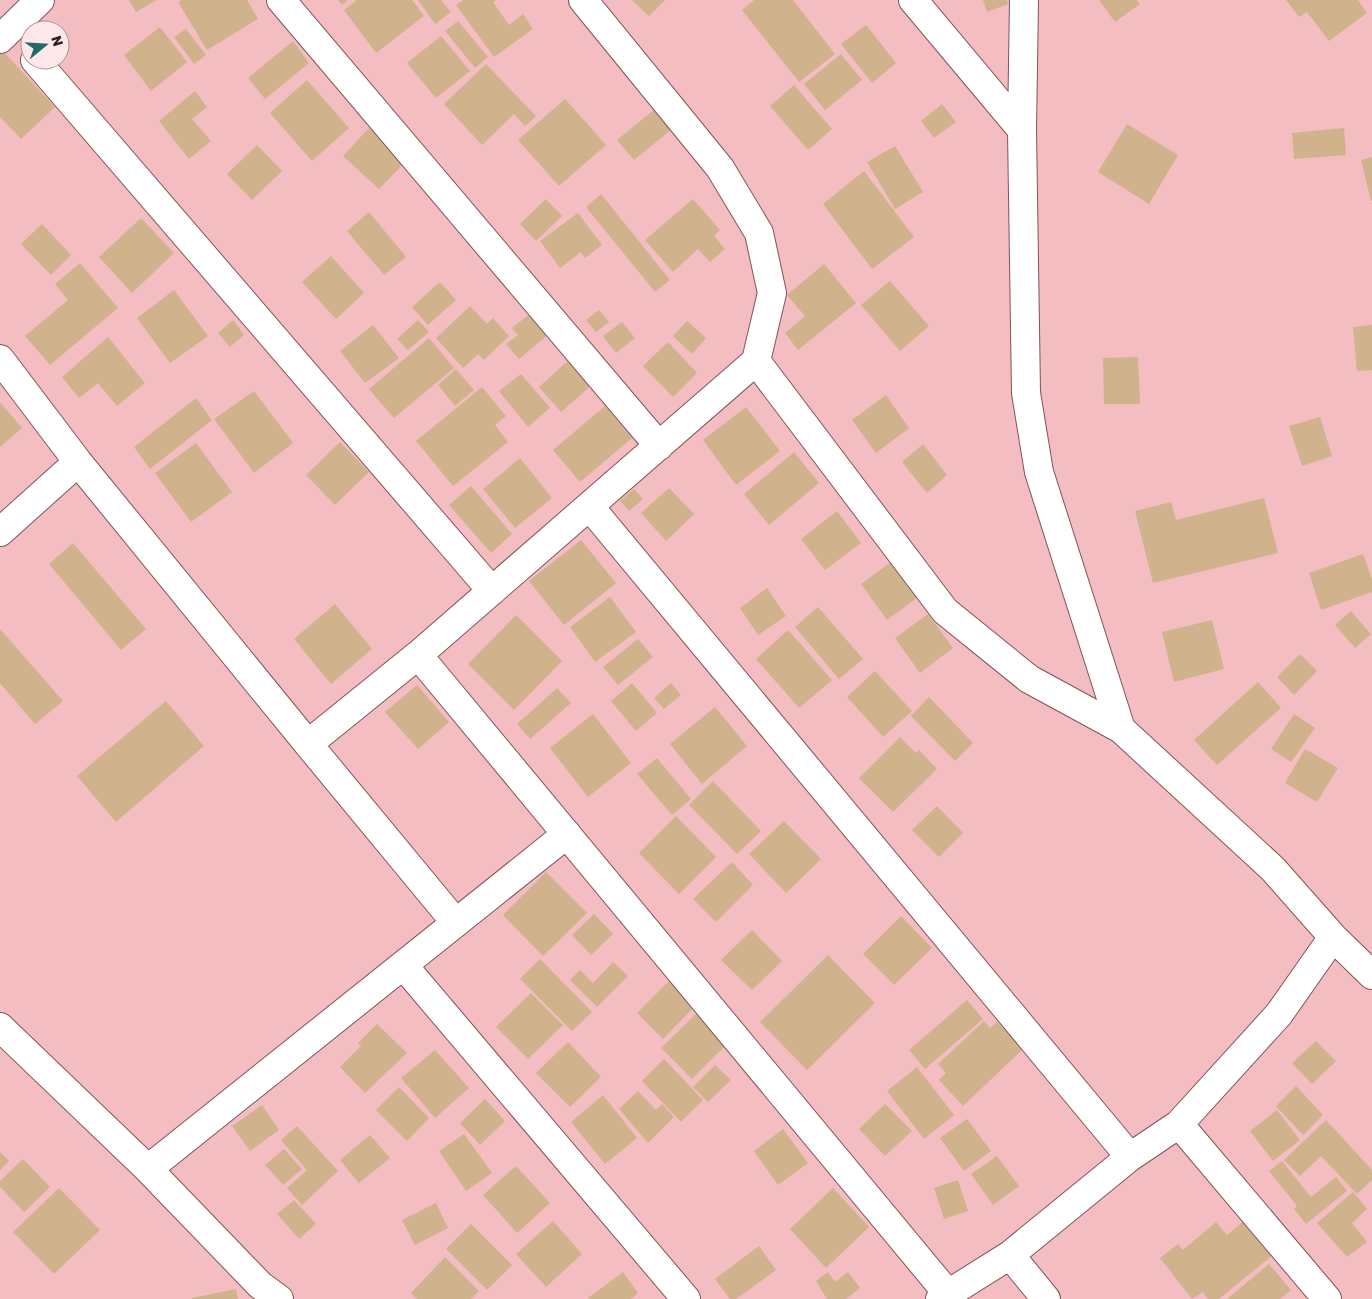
<svg xmlns="http://www.w3.org/2000/svg" width="1372" height="1299" viewBox="0 0 1372 1299" font-family="Rubik,sans-serif">
  <style>
    .building { fill: #d0b38c }
    .lines { fill: none; stroke-linecap: round; stroke-linejoin: round }
    .minor-casing { stroke: #825458; stroke-width: 30 }
    .minor { stroke: #fff; stroke-width: 28 }
  </style>
  <rect width="100%" height="100%" fill="#f3bdc1"/>
  <path class="building" d="M 129,0 L 157,0 L 136,12 Z
    M 182,0 L 247,0 L 258,19 L 207,50 L 178,2 Z
    M 338,0 L 348,0 L 342,5 Z
    M 357,0 L 412,0 L 424,16 L 376,53 L 344,10 Z
    M 418,0 L 441,0 L 451,12 L 435,24 Z
    M 463,0 L 496,0 L 493,2 L 509,25 L 523,14 L 533,29 L 494,57 L 456,5 Z
    M 632,0 L 665,0 L 649,16 Z
    M 754,0 L 793,0 L 835,54 L 799,82 L 742,10 Z
    M 983,0 L 1007,0 L 1008,4 L 987,12 Z
    M 1099,0 L 1137,0 L 1140,4 L 1115,22 Z
    M 1286,0 L 1358,0 L 1367,13 L 1329,41 L 1307,12 L 1299,17 Z
    M 458,21 L 488,57 L 475,68 L 445,31 Z
    M 866,25 L 896,63 L 872,83 L 841,44 Z
    M 160,27 L 187,62 L 151,91 L 124,55 Z
    M 186,29 L 206,55 L 194,64 L 174,37 Z
    M 441,36 L 470,71 L 436,98 L 407,63 Z
    M 293,41 L 309,63 L 265,99 L 248,78 Z
    M 0,48 L 55,107 L 21,139 L 0,117 Z
    M 841,54 L 862,80 L 825,110 L 804,84 Z
    M 486,64 L 536,116 L 525,126 L 514,114 L 482,145 L 444,104 Z
    M 307,80 L 349,128 L 312,161 L 270,113 Z
    M 794,85 L 832,129 L 808,150 L 770,106 Z
    M 195,91 L 207,107 L 192,119 L 211,141 L 189,159 L 159,121 Z
    M 565,99 L 606,145 L 559,186 L 518,140 Z
    M 942,104 L 956,122 L 934,138 L 921,121 Z
    M 655,109 L 672,129 L 634,160 L 617,140 Z
    M 1127,124 L 1178,155 L 1149,204 L 1098,172 Z
    M 369,128 L 405,162 L 379,189 L 343,156 Z
    M 1344,128 L 1346,155 L 1294,159 L 1292,133 Z
    M 257,145 L 282,171 L 252,200 L 227,174 Z
    M 895,146 L 923,192 L 895,209 L 867,162 Z
    M 1372,157 L 1372,201 L 1371,201 L 1361,160 Z
    M 864,171 L 914,237 L 872,269 L 823,204 Z
    M 601,194 L 670,280 L 655,292 L 586,207 Z
    M 546,199 L 562,216 L 536,241 L 520,224 Z
    M 693,199 L 720,230 L 714,236 L 725,249 L 710,262 L 698,249 L 673,272 L 645,240 Z
    M 369,212 L 406,257 L 384,275 L 347,231 Z
    M 578,213 L 602,245 L 585,258 L 581,252 L 560,268 L 540,241 Z
    M 141,218 L 174,253 L 132,293 L 99,257 Z
    M 42,224 L 71,255 L 51,275 L 21,244 Z
    M 331,256 L 364,293 L 336,319 L 302,282 Z
    M 80,263 L 118,308 L 50,365 L 25,336 L 68,300 L 55,284 Z
    M 824,264 L 856,303 L 798,350 L 785,333 L 805,316 L 787,295 Z
    M 890,281 L 929,326 L 900,351 L 861,305 Z
    M 440,282 L 456,300 L 428,325 L 412,307 Z
    M 174,290 L 208,336 L 170,363 L 137,318 Z
    M 470,306 L 487,324 L 493,318 L 509,336 L 484,360 L 478,354 L 463,368 L 436,338 Z
    M 599,310 L 609,322 L 596,332 L 586,320 Z
    M 532,312 L 550,333 L 519,359 L 506,344 L 518,335 L 512,328 Z
    M 233,320 L 244,335 L 230,347 L 218,333 Z
    M 418,320 L 429,332 L 408,350 L 397,339 Z
    M 687,321 L 706,338 L 692,354 L 673,336 Z
    M 622,322 L 635,338 L 616,353 L 603,336 Z
    M 373,325 L 399,358 L 365,383 L 340,351 Z
    M 1372,325 L 1372,370 L 1357,371 L 1353,327 Z
    M 108,337 L 145,383 L 117,406 L 98,383 L 79,398 L 62,377 Z
    M 429,338 L 454,368 L 394,418 L 369,389 Z
    M 668,342 L 697,373 L 673,397 L 643,366 Z
    M 572,357 L 594,383 L 561,412 L 539,387 Z
    M 1138,357 L 1140,404 L 1104,404 L 1103,358 Z
    M 456,369 L 474,390 L 455,406 L 438,385 Z
    M 521,374 L 550,408 L 528,427 L 499,391 Z
    M 482,387 L 506,416 L 495,425 L 508,442 L 453,486 L 416,441 Z
    M 254,391 L 293,443 L 254,473 L 214,419 Z
    M 886,395 L 909,428 L 876,453 L 852,420 Z
    M 196,398 L 212,420 L 150,469 L 134,447 Z
    M 0,402 L 22,428 L 0,447 Z
    M 605,406 L 632,438 L 580,482 L 553,450 Z
    M 746,407 L 780,451 L 736,485 L 703,440 Z
    M 1320,417 L 1332,456 L 1302,466 L 1289,426 Z
    M 340,442 L 369,472 L 335,505 L 306,475 Z
    M 196,443 L 232,492 L 191,522 L 155,473 Z
    M 923,444 L 947,475 L 927,493 L 902,462 Z
    M 794,452 L 819,483 L 769,525 L 744,494 Z
    M 520,458 L 552,498 L 515,528 L 483,489 Z
    M 471,486 L 512,534 L 491,553 L 449,505 Z
    M 669,488 L 694,514 L 666,541 L 641,513 Z
    M 634,489 L 643,499 L 629,511 L 620,501 Z
    M 1264,498 L 1278,553 L 1153,583 L 1135,511 L 1171,502 L 1176,520 Z
    M 837,511 L 861,543 L 825,570 L 801,539 Z
    M 581,540 L 616,583 L 564,625 L 529,581 Z
    M 73,543 L 146,629 L 121,650 L 49,564 Z
    M 1363,554 L 1372,579 L 1372,592 L 1321,610 L 1309,573 Z
    M 895,559 L 921,595 L 887,620 L 861,584 Z
    M 767,588 L 786,616 L 758,635 L 740,608 Z
    M 610,597 L 636,632 L 595,662 L 570,627 Z
    M 335,604 L 372,649 L 331,684 L 294,639 Z
    M 818,607 L 863,659 L 839,679 L 795,627 Z
    M 1351,611 L 1371,634 L 1355,648 L 1335,625 Z
    M 928,614 L 953,648 L 920,673 L 895,638 Z
    M 516,615 L 562,661 L 514,710 L 468,664 Z
    M 1212,620 L 1224,669 L 1174,682 L 1162,632 Z
    M 0,629 L 63,701 L 35,724 L 0,683 Z
    M 788,630 L 832,680 L 799,708 L 756,659 Z
    M 638,639 L 653,657 L 618,685 L 603,667 Z
    M 1300,654 L 1317,671 L 1294,695 L 1277,677 Z
    M 875,671 L 912,711 L 883,737 L 847,697 Z
    M 1258,682 L 1281,708 L 1217,765 L 1194,740 Z
    M 632,683 L 657,713 L 636,731 L 611,701 Z
    M 671,683 L 681,695 L 664,709 L 654,698 Z
    M 417,685 L 449,722 L 418,749 L 385,712 Z
    M 557,688 L 571,703 L 530,739 L 517,724 Z
    M 929,697 L 973,743 L 955,761 L 911,716 Z
    M 166,701 L 204,746 L 116,822 L 77,776 Z
    M 715,707 L 747,746 L 702,784 L 670,744 Z
    M 593,714 L 631,763 L 588,797 L 550,748 Z
    M 1294,714 L 1315,728 L 1291,762 L 1271,749 Z
    M 900,737 L 916,753 L 919,750 L 937,769 L 893,812 L 859,778 Z
    M 1305,749 L 1338,768 L 1317,802 L 1285,783 Z
    M 657,758 L 691,799 L 672,815 L 637,774 Z
    M 713,781 L 761,831 L 737,854 L 689,805 Z
    M 937,806 L 963,833 L 939,857 L 912,830 Z
    M 676,816 L 716,857 L 679,894 L 639,853 Z
    M 784,821 L 821,859 L 786,893 L 749,854 Z
    M 732,862 L 753,885 L 716,922 L 693,899 Z
    M 546,872 L 587,913 L 543,956 L 503,915 Z
    M 594,914 L 613,934 L 591,955 L 572,935 Z
    M 901,916 L 932,948 L 894,985 L 863,954 Z
    M 752,930 L 782,961 L 752,990 L 721,960 Z
    M 828,955 L 875,1003 L 807,1070 L 760,1022 Z
    M 540,959 L 592,1012 L 572,1031 L 520,979 Z
    M 613,962 L 628,976 L 597,1007 L 570,980 L 580,970 L 593,983 Z
    M 669,981 L 694,1007 L 663,1039 L 637,1013 Z
    M 531,993 L 563,1025 L 528,1059 L 496,1027 Z
    M 967,1000 L 983,1019 L 925,1069 L 909,1050 Z
    M 697,1013 L 727,1044 L 692,1079 L 661,1048 Z
    M 984,1021 L 990,1028 L 997,1022 L 1023,1049 L 963,1106 L 939,1080 L 946,1073 L 938,1064 Z
    M 377,1024 L 407,1053 L 365,1093 L 340,1067 L 361,1046 L 358,1043 Z
    M 1316,1041 L 1336,1061 L 1312,1084 L 1292,1063 Z
    M 568,1042 L 601,1077 L 570,1107 L 536,1073 Z
    M 435,1050 L 469,1088 L 435,1118 L 401,1078 Z
    M 664,1059 L 703,1100 L 681,1122 L 642,1081 Z
    M 715,1065 L 731,1080 L 708,1102 L 693,1087 Z
    M 917,1067 L 954,1115 L 924,1139 L 887,1091 Z
    M 1296,1086 L 1323,1115 L 1303,1135 L 1276,1106 Z
    M 399,1087 L 429,1118 L 407,1141 L 376,1110 Z
    M 638,1091 L 656,1110 L 662,1104 L 674,1117 L 648,1143 L 619,1109 Z
    M 603,1095 L 637,1138 L 605,1164 L 571,1122 Z
    M 485,1099 L 505,1121 L 480,1145 L 460,1123 Z
    M 885,1104 L 912,1131 L 885,1156 L 859,1129 Z
    M 262,1105 L 279,1130 L 250,1151 L 232,1126 Z
    M 1277,1110 L 1300,1140 L 1273,1161 L 1250,1131 Z
    M 967,1119 L 991,1151 L 964,1171 L 940,1138 Z
    M 1326,1120 L 1372,1170 L 1372,1180 L 1357,1194 L 1321,1156 L 1300,1176 L 1284,1160 Z
    M 297,1126 L 338,1171 L 302,1205 L 287,1188 L 307,1170 L 281,1140 Z
    M 783,1129 L 808,1163 L 778,1185 L 754,1151 Z
    M 464,1134 L 492,1173 L 466,1191 L 439,1151 Z
    M 370,1135 L 390,1158 L 359,1183 L 340,1160 Z
    M 284,1149 L 302,1169 L 283,1185 L 265,1165 Z
    M 0,1152 L 9,1161 L 0,1170 Z
    M 997,1156 L 1019,1186 L 993,1205 L 971,1174 Z
    M 23,1159 L 50,1187 L 24,1212 L 0,1187 L 0,1181 Z
    M 1282,1161 L 1311,1197 L 1336,1177 L 1347,1191 L 1306,1224 L 1294,1209 L 1297,1206 L 1269,1171 Z
    M 516,1166 L 550,1203 L 517,1233 L 483,1195 Z
    M 958,1180 L 968,1211 L 944,1219 L 934,1188 Z
    M 59,1188 L 100,1230 L 54,1274 L 13,1232 Z
    M 833,1188 L 869,1227 L 826,1268 L 790,1229 Z
    M 1353,1192 L 1367,1209 L 1352,1223 L 1367,1242 L 1347,1257 L 1317,1223 Z
    M 294,1200 L 316,1224 L 299,1239 L 277,1214 Z
    M 436,1203 L 448,1228 L 415,1245 L 402,1220 Z
    M 1252,1214 L 1280,1249 L 1219,1299 L 1208,1299 L 1203,1292 L 1192,1299 L 1160,1258 L 1178,1244 L 1183,1250 L 1216,1222 L 1227,1235 Z
    M 553,1221 L 582,1254 L 546,1287 L 516,1254 Z
    M 471,1224 L 512,1265 L 487,1290 L 446,1249 Z
    M 759,1246 L 776,1270 L 736,1299 L 730,1299 L 715,1279 Z
    M 445,1257 L 479,1291 L 471,1299 L 417,1299 L 411,1293 Z
    M 1269,1264 L 1291,1290 L 1280,1299 L 1227,1299 Z
    M 623,1272 L 638,1293 L 631,1299 L 589,1299 L 588,1298 Z
    M 828,1272 L 835,1282 L 848,1272 L 860,1288 L 846,1299 L 827,1299 L 816,1281 Z
    M 236,1289 L 238,1299 L 192,1299 L 192,1298 Z"/>
  <g class="lines">
    <defs>
      <path id="minor" d="M 281,0 L 659,446
        M 913,0 L 1022,130
        M 1024,0 L 1022,130 L 1026,393 L 1039,472 L 1121,729 L 1273,869 L 1333,937 L 1372,975
        M 0,39 L 40,0
        M 35,60 L 492,591
        M 0,359 L 78,462
        M 756,361 L 945,611 L 1029,679 L 1121,729
        M 590,507 L 1130,1157
        M 0,532 L 78,462 L 308,744 L 418,655 L 756,361 L 772,293 L 759,233 L 720,168 L 583,0
        M 418,655 L 948,1294
        M 308,744 L 456,923
        M 403,965 L 686,1299
        M 0,1027 L 148,1169 L 260,1285 L 279,1299
        M 1179,1124 L 1327,1299
        M 148,1169 L 567,834
        M 1010,1255 L 1046,1299
        M 940,1299 L 1010,1255 L 1130,1157 L 1179,1124 L 1279,1014 L 1333,937"/>
    </defs>
    <use href="#minor" class="minor-casing"/>
    <use href="#minor" class="minor"/>
  </g>
  <g transform="translate(45 45) rotate(72)"><circle r="24" fill="#fee7e8" stroke="#ac9698"/>
  <path d="M0-4L9 19L0 12L-9 19Z" fill="#1f6b6a"/>
  <text y="-8" font-size="14" font-weight="bold" text-anchor="middle" fill="#311d1f">N</text>
  </g>
</svg>
